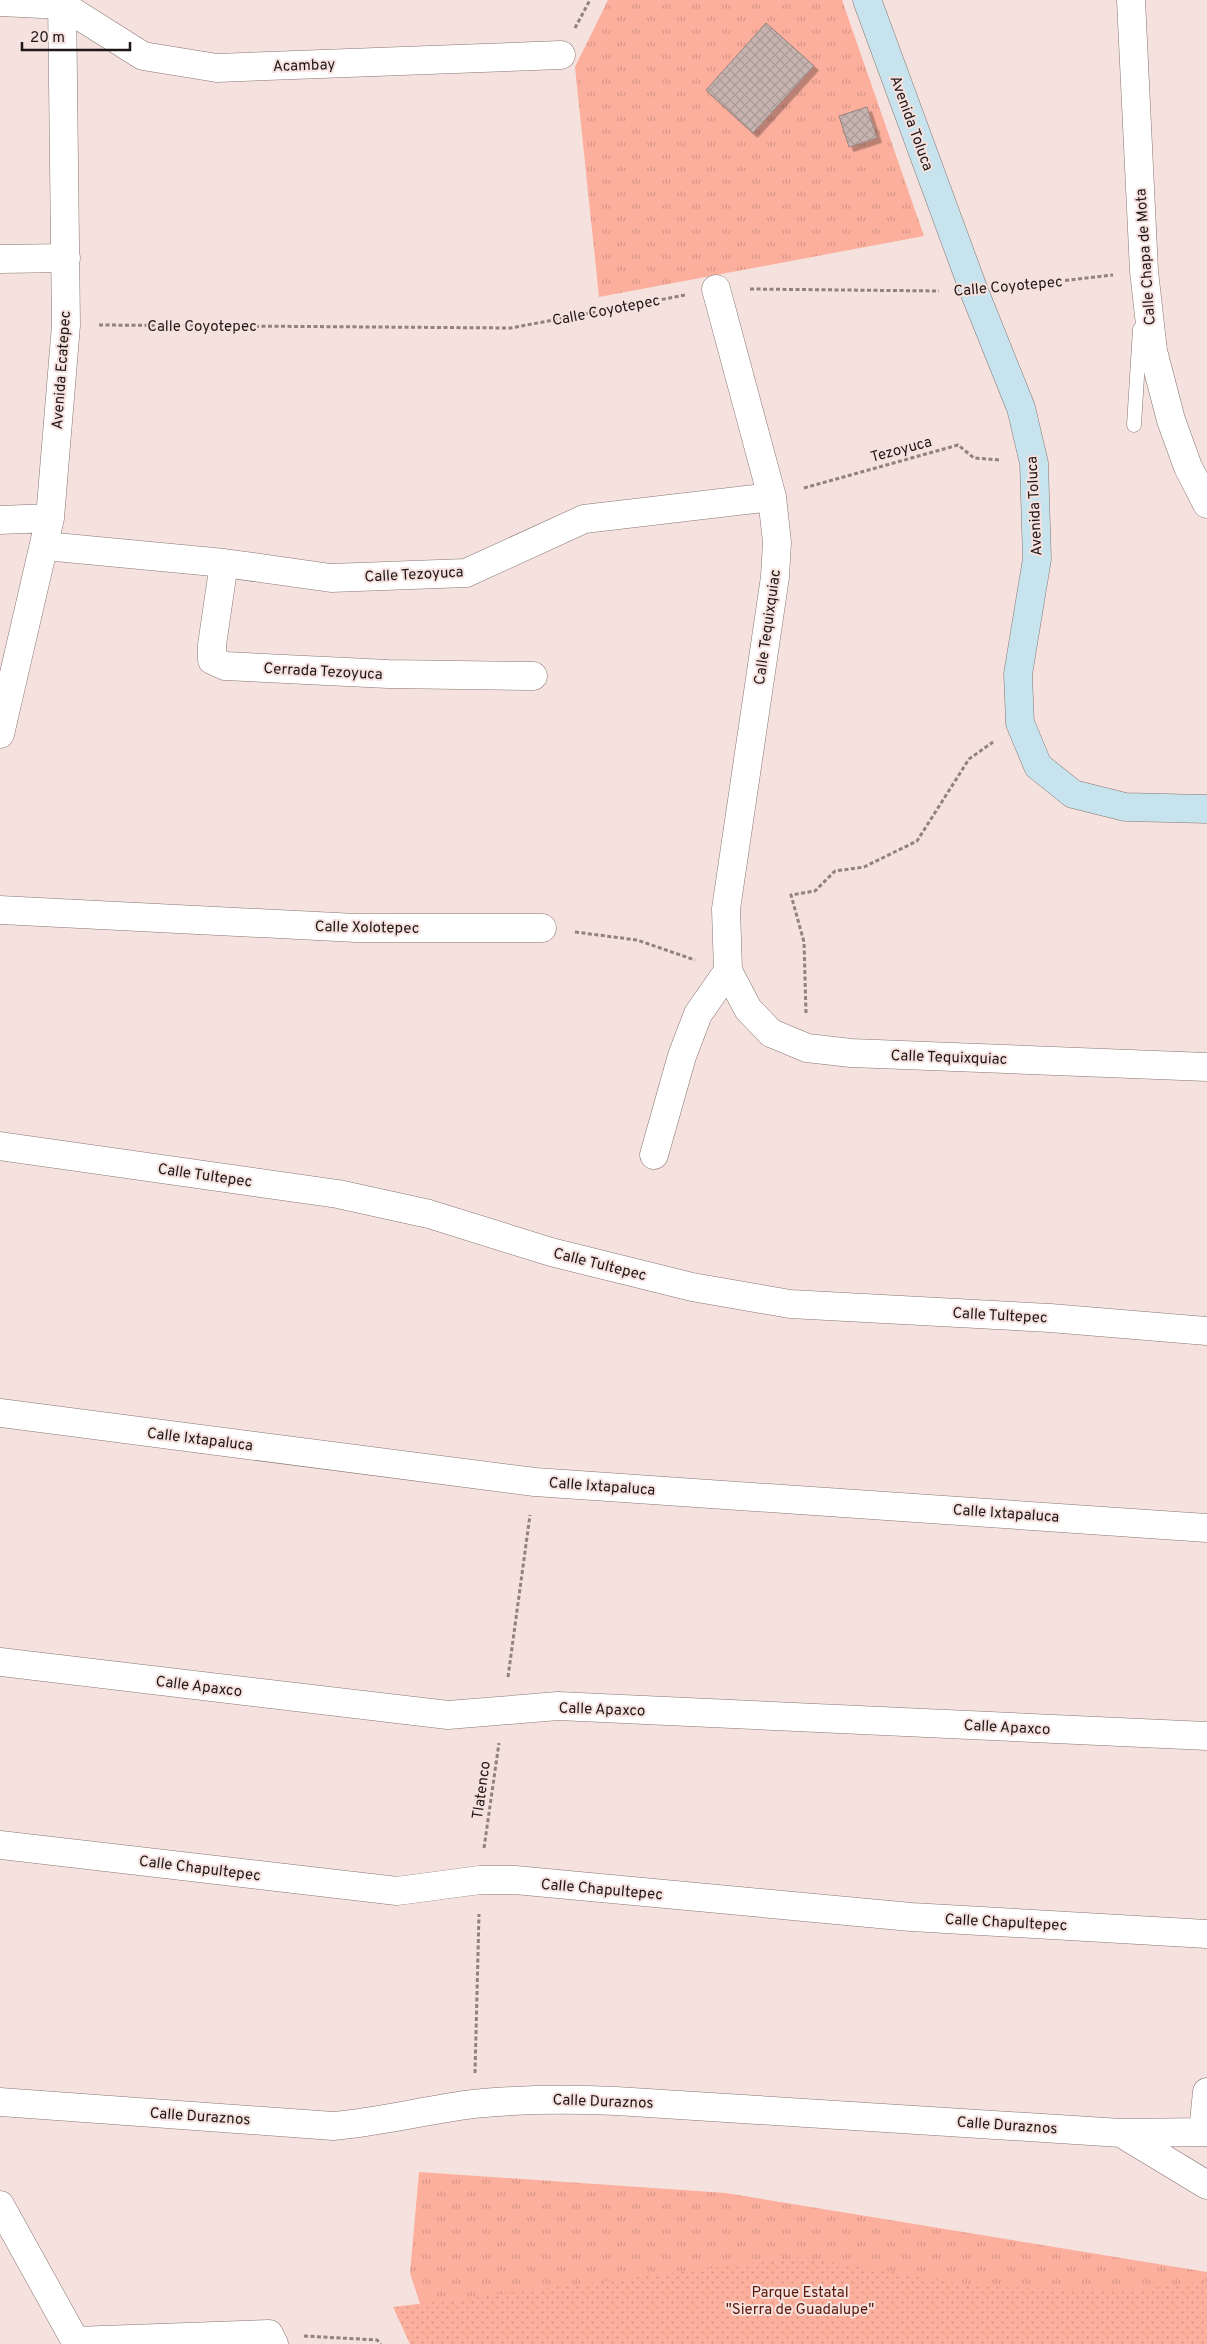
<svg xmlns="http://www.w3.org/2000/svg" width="1207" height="2344" viewBox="0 0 1207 2344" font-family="Overpass,sans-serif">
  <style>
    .grass { fill: url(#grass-tufts) }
    .park { fill: url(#park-dots) }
    .building { fill: url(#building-cross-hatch); stroke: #95837f; filter: url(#shadow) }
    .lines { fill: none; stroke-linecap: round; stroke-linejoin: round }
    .lane-casing { stroke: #877672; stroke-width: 15 }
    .street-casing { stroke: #877672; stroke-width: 29 }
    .secondary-casing { stroke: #877672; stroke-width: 29 }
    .path { stroke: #90827f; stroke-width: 3; stroke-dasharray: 4 2.5; stroke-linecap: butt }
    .lane { stroke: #fff; stroke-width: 14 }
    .street { stroke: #fff; stroke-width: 28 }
    .secondary { stroke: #c6e3ee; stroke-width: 28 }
    .labels { text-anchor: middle; stroke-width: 4; stroke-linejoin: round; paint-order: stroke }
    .street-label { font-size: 15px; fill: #1e1716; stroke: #f5e1dd }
    .park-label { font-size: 15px; fill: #5c180a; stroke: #f5e1dd }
  </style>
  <defs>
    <pattern id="grass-tufts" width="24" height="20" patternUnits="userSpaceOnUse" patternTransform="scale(1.25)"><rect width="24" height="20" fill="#fcaf9d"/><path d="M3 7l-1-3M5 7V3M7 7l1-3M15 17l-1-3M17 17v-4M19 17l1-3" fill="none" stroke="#d89686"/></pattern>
    <pattern id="park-dots" width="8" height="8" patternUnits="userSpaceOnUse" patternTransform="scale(1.25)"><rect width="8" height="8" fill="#fcaf9d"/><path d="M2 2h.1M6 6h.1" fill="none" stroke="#d89686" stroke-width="1.8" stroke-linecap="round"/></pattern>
    <pattern id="building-cross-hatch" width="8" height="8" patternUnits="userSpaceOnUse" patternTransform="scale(1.25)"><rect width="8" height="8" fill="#c7b4b0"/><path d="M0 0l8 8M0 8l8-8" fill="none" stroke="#aa9a97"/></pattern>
    <filter id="shadow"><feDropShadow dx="4.5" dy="4.5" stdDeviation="0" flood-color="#0004"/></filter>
  </defs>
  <rect width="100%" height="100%" fill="#f5e1dd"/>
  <path class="grass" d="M 608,0 L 842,0 L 924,236 L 599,297 L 575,67 Z
    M 419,2172 L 726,2193 L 1207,2272 L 1207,2344 L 433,2344 L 410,2273 Z"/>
  <path class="park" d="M 802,2257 L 972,2286 L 1129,2291 L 1207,2281 L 1207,2344 L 410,2344 L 393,2307 Z"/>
  <path class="building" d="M 766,23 L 814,66 L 753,133 L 706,90 Z
    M 867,107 L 877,138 L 849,147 L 839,116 Z"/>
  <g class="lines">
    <defs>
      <path id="lane" d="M 1134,425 L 1140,329"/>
      <path id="street" d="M 1131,0 L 1144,271 L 1153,351 L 1171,420 L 1188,467 L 1207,504
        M 0,2 L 62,5 L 143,56 L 217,68 L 561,55
        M 0,259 L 66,258
        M 716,289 L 772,497 L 777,542 L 775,577 L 726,909 L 728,971 L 748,1009 L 771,1033 L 807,1048 L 851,1053 L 1207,1067
        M 0,520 L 50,518
        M 45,546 L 224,563 L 331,578 L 466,573 L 584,519 L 772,497
        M 224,563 L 212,645 L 212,660 L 225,666 L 388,674 L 533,676
        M 0,734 L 50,518 L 66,325 L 62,0
        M 0,910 L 356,928 L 542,928
        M 0,1146 L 338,1194 L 429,1214 L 551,1252 L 692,1287 L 790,1304 L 1050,1318 L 1207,1331
        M 654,1155 L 682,1056 L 698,1014 L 728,971
        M 0,1413 L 535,1482 L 1207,1528
        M 0,1662 L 448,1715 L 558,1706 L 1207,1736
        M 0,1845 L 397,1891 L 480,1880 L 515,1880 L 911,1917 L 1207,1934
        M 0,2102 L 333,2126 C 380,2122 426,2110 473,2104 C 521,2099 568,2099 616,2101 L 1121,2133 L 1207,2132
        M 1203,2132 L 1207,2092
        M 1121,2133 L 1207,2185
        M 0,2205 L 77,2344
        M 75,2341 L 269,2334 L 274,2344"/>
      <path id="secondary" d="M 867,0 L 974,291 L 1021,408 L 1034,463 L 1037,559 L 1018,674 L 1020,723 L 1038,766 L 1073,794 L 1125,807 L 1207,809"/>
    </defs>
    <use href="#lane" class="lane-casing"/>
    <use href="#street" class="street-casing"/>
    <use href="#secondary" class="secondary-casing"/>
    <path class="path" d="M 575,28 L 590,0
      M 1007,287 L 1113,275
      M 750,289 L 939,291
      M 99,325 L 511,328 L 685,295
      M 804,488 L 958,445 L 974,458 L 1000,460
      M 575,932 L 637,940 L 695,960
      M 806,1013 L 804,942 L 791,895 L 815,891 L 835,871 L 864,867 L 917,841 L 969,759 L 993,742
      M 508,1677 L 530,1515
      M 484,1848 L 499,1743
      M 475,2073 L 479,1914
      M 304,2336 L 377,2340 L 381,2344"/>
    <use href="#lane" class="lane"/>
    <use href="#street" class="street"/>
    <use href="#secondary" class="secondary"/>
  </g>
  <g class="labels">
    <g class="street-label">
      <text transform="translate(304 65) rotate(-2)" y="5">Acambay</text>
      <text transform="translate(912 123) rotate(70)" y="5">Avenida Toluca</text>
      <text transform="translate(1145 257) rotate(-94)" y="5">Calle Chapa de Mota</text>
      <text transform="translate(1008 286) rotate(-5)" y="5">Calle Coyotepec</text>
      <text transform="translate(606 310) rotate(-11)" y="5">Calle Coyotepec</text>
      <text x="202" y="331">Calle Coyotepec</text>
      <text transform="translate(61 370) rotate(-86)" y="5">Avenida Ecatepec</text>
      <text transform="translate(901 449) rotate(-15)" y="5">Tezoyuca</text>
      <text transform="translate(1034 506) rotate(-93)" y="5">Avenida Toluca</text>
      <text transform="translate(414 574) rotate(-3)" y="5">Calle Tezoyuca</text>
      <text transform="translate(767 627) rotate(-82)" y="5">Calle Tequixquiac</text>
      <text transform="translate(323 671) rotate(3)" y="5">Cerrada Tezoyuca</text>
      <text transform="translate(367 927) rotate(1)" y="5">Calle Xolotepec</text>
      <text transform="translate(949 1057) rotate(2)" y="5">Calle Tequixquiac</text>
      <text transform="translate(205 1175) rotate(8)" y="5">Calle Tultepec</text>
      <text transform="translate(600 1264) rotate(14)" y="5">Calle Tultepec</text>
      <text transform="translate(1000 1315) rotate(3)" y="5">Calle Tultepec</text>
      <text transform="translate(200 1439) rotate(7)" y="5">Calle Ixtapaluca</text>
      <text transform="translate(602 1486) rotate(4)" y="5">Calle Ixtapaluca</text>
      <text transform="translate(1006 1513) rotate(4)" y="5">Calle Ixtapaluca</text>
      <text transform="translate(199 1686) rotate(7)" y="5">Calle Apaxco</text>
      <text transform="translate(602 1709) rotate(2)" y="5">Calle Apaxco</text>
      <text transform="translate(1007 1727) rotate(3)" y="5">Calle Apaxco</text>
      <text transform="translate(481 1790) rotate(-82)" y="5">Tlatenco</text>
      <text transform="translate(200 1868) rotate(7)" y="5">Calle Chapultepec</text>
      <text transform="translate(602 1889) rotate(5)" y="5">Calle Chapultepec</text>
      <text transform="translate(1006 1922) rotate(3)" y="5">Calle Chapultepec</text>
      <text transform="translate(603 2101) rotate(2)" y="5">Calle Duraznos</text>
      <text transform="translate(200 2116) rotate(4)" y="5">Calle Duraznos</text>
      <text transform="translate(1007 2125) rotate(4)" y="5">Calle Duraznos</text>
    </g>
    <g class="park-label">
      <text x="800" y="2297">Parque Estatal<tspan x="800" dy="17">"Sierra de Guadalupe"</tspan></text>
    </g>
  </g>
  <path d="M22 42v8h108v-8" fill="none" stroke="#1e1716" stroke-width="2.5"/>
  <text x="30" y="42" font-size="15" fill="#1e1716" stroke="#f5e1dd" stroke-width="4" paint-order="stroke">20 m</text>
</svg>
